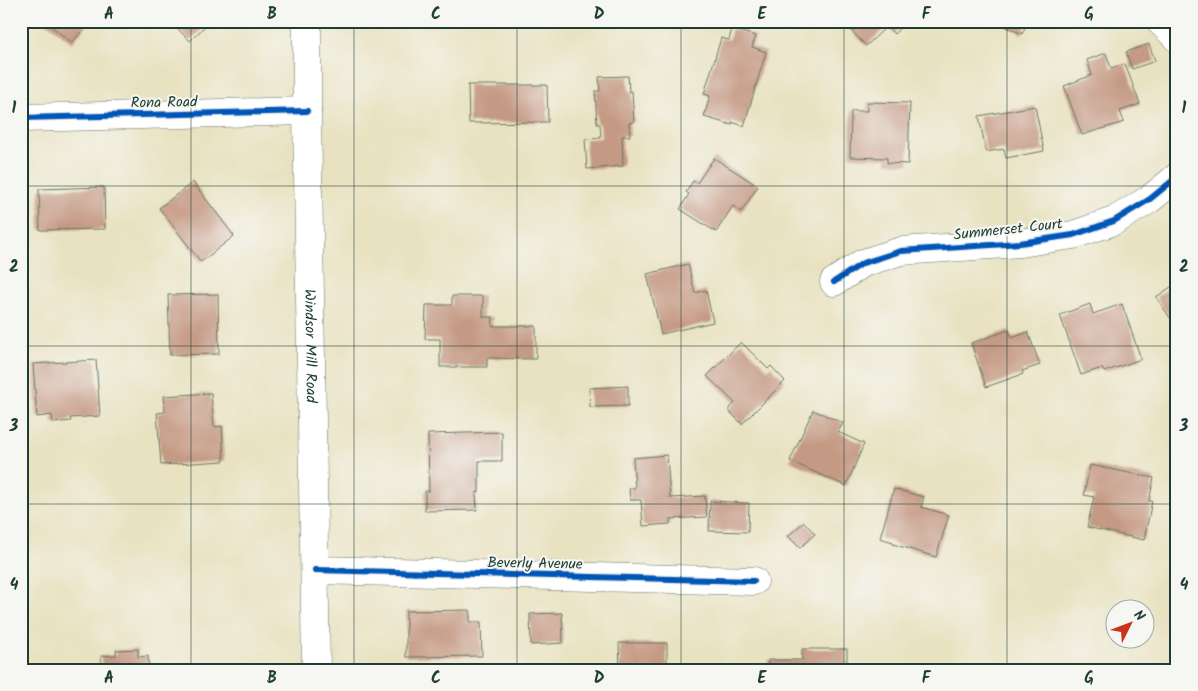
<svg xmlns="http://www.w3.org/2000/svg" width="1198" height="691" viewBox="0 0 1198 691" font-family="Kalam,sans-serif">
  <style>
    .building { fill: #c59a84 }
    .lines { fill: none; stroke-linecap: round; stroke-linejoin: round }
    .street-casing { stroke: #667765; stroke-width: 29 }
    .secondary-casing { stroke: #667765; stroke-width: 29 }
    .street { stroke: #fff; stroke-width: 28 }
    .secondary { stroke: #fff; stroke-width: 28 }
    .cycleway-casing { stroke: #f6f6f2; stroke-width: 9 }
    .cycleway { stroke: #0057b8; stroke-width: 6 }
    .grid { fill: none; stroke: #1f3d34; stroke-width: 1; stroke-opacity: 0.55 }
    .labels { text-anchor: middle; stroke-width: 4; stroke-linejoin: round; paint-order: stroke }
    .street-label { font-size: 15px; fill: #1f3d34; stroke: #f6f6f2 }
    .neatline { fill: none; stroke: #1f3d34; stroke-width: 2 }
    .grid-label { font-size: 16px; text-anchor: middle; font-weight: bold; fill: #1f3d34 }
  </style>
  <rect width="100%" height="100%" fill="#f6f6f2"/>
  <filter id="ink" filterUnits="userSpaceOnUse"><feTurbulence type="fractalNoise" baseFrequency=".02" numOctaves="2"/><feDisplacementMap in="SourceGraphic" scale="10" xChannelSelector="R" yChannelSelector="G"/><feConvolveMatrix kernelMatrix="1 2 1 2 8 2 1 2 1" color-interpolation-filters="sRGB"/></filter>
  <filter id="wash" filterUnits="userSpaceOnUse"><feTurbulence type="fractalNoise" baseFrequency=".0096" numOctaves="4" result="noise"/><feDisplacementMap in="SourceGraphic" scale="20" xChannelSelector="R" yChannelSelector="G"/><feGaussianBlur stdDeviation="1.12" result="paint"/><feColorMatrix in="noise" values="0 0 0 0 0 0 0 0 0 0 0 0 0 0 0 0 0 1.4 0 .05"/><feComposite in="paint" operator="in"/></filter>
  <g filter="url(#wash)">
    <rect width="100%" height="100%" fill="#e9e2c1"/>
    <g id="blocks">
      <path class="building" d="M 45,21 L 90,21 L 72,43 Z
        M 170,21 L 210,21 L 190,41 Z
        M 842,21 L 907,21 L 894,34 L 887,26 L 866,46 Z
        M 995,21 L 1028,21 L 1022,34 Z
        M 732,29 L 756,36 L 752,47 L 766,52 L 744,126 L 732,122 L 732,125 L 704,117 L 710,96 L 704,94 L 721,38 L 729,40 Z
        M 1149,44 L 1155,61 L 1132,69 L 1126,52 Z
        M 1106,53 L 1111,68 L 1125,64 L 1140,104 L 1120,111 L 1124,122 L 1082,135 L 1064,86 L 1092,75 L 1087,60 Z
        M 628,76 L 629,92 L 632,91 L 634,122 L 629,123 L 630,136 L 622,136 L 623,166 L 587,169 L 585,139 L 601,138 L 600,124 L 597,124 L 595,91 L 600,91 L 599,77 Z
        M 468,85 L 547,85 L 548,122 L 469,123 Z
        M 867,102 L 910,103 L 908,164 L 887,163 L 887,158 L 850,157 L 851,111 L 867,111 Z
        M 1035,106 L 1044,151 L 1006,158 L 1004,149 L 986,152 L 979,116 Z
        M 714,158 L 758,186 L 741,212 L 733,206 L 716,232 L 680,209 L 689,194 L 686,192 L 693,181 L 697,183 Z
        M 193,182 L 234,236 L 201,262 L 159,208 Z
        M 104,187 L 105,229 L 40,230 L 39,189 Z
        M 21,201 L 23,201 L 25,225 L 21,225 Z
        M 688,264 L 695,293 L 706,290 L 713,322 L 661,334 L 647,274 Z
        M 1177,283 L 1177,328 L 1156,297 Z
        M 218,294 L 219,354 L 170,355 L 168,295 Z
        M 452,296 L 483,296 L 483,317 L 493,317 L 492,326 L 536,326 L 536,359 L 487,358 L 487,367 L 440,367 L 440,339 L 425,339 L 426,305 L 452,305 Z
        M 1090,304 L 1093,314 L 1122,304 L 1141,359 L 1104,372 L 1102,368 L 1081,375 L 1060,315 Z
        M 1009,330 L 1012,338 L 1028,332 L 1040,365 L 1022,371 L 1023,374 L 986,387 L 971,343 Z
        M 741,342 L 768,369 L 771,366 L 785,381 L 742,424 L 728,410 L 735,403 L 707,376 Z
        M 96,360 L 100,416 L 70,418 L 71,421 L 53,423 L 52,415 L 37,417 L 33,364 Z
        M 628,386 L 628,406 L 590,407 L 589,388 Z
        M 211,393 L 214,427 L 222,426 L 224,461 L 161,465 L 157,413 L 165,412 L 164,396 Z
        M 813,410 L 843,423 L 838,432 L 864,444 L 846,486 L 790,461 Z
        M 502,432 L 502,461 L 479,461 L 479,492 L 476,493 L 477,510 L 425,511 L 425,491 L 429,491 L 428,434 Z
        M 667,455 L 670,498 L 705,496 L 707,517 L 670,519 L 670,524 L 643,526 L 641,500 L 630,500 L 629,488 L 635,488 L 633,458 Z
        M 1090,465 L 1154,478 L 1149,501 L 1152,501 L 1144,540 L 1087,527 L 1094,497 L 1084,495 Z
        M 894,489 L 924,497 L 921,507 L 949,515 L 936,557 L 893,544 L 893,542 L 880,538 Z
        M 710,501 L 749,503 L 748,532 L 709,531 Z
        M 804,522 L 815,534 L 800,548 L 788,536 Z
        M 470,610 L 470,622 L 481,622 L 482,656 L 406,657 L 406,611 Z
        M 562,613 L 563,643 L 531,645 L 530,614 Z
        M 619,643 L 667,643 L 667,670 L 620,670 Z
        M 138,649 L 138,657 L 148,656 L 149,670 L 102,670 L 101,656 L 116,655 L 116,650 Z
        M 802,649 L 847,649 L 847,670 L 731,670 L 731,667 L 768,666 L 768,660 L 802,660 Z"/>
    </g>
  </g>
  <g filter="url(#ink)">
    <use href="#blocks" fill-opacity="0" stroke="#667765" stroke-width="1"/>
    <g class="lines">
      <defs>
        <path id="street" d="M 1160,21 L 1177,38
          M 21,118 L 307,111
          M 834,282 L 863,263 L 901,251 L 1020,243 L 1073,235 L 1114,221 L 1150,199 L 1177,177
          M 315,570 L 754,581"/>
        <g id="secondary">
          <path id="s1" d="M 307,21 L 307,111 L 316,670"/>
        </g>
      </defs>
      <use href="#street" class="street-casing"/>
      <use href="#secondary" class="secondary-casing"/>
      <use href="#street" class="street"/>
      <use href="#secondary" class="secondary"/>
      <defs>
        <path id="cycleway" d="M 21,118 L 307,111
          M 834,282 L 863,263 L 901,251 L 1020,243 L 1073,235 L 1114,221 L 1150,199 L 1177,177
          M 315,570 L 754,581"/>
      </defs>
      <use href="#cycleway" class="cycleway-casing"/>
      <use href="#cycleway" class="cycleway"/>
    </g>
  </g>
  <path class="grid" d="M 191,21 L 191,670M 354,21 L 354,670M 517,21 L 517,670M 681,21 L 681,670M 844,21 L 844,670M 1007,21 L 1007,670M 21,186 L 1177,186M 21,346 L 1177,346M 21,504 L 1177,504"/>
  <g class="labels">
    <g class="street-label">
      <text transform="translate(164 102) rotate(-1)" y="5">Rona Road</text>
      <text transform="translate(1008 229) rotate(-6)" y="5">Summerset Court</text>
      <text dy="5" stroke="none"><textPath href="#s1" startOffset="325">Windsor Mill Road</textPath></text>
      <text transform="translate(535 563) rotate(1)" y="5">Beverly Avenue</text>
    </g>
  </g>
  <rect width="1198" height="691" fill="none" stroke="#f6f6f2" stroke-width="55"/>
  <g transform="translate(1130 624) rotate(48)"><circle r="24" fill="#f6f6f2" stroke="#a0aca6"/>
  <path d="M0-4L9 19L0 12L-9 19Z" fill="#c8321e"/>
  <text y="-8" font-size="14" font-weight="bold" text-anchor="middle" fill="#1f3d34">N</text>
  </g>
  <rect x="28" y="28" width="1142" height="636" class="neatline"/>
  <g class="grid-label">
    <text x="109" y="19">A</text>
    <text x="272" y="19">B</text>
    <text x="436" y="19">C</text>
    <text x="599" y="19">D</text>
    <text x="762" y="19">E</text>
    <text x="926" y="19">F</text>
    <text x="1089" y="19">G</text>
    <text x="14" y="113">1</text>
    <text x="1184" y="113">1</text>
    <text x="14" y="272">2</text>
    <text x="1184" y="272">2</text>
    <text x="14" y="431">3</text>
    <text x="1184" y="431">3</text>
    <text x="14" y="590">4</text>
    <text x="1184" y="590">4</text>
    <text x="109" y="683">A</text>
    <text x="272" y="683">B</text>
    <text x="436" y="683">C</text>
    <text x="599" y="683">D</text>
    <text x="762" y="683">E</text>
    <text x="926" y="683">F</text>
    <text x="1089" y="683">G</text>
  </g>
</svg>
